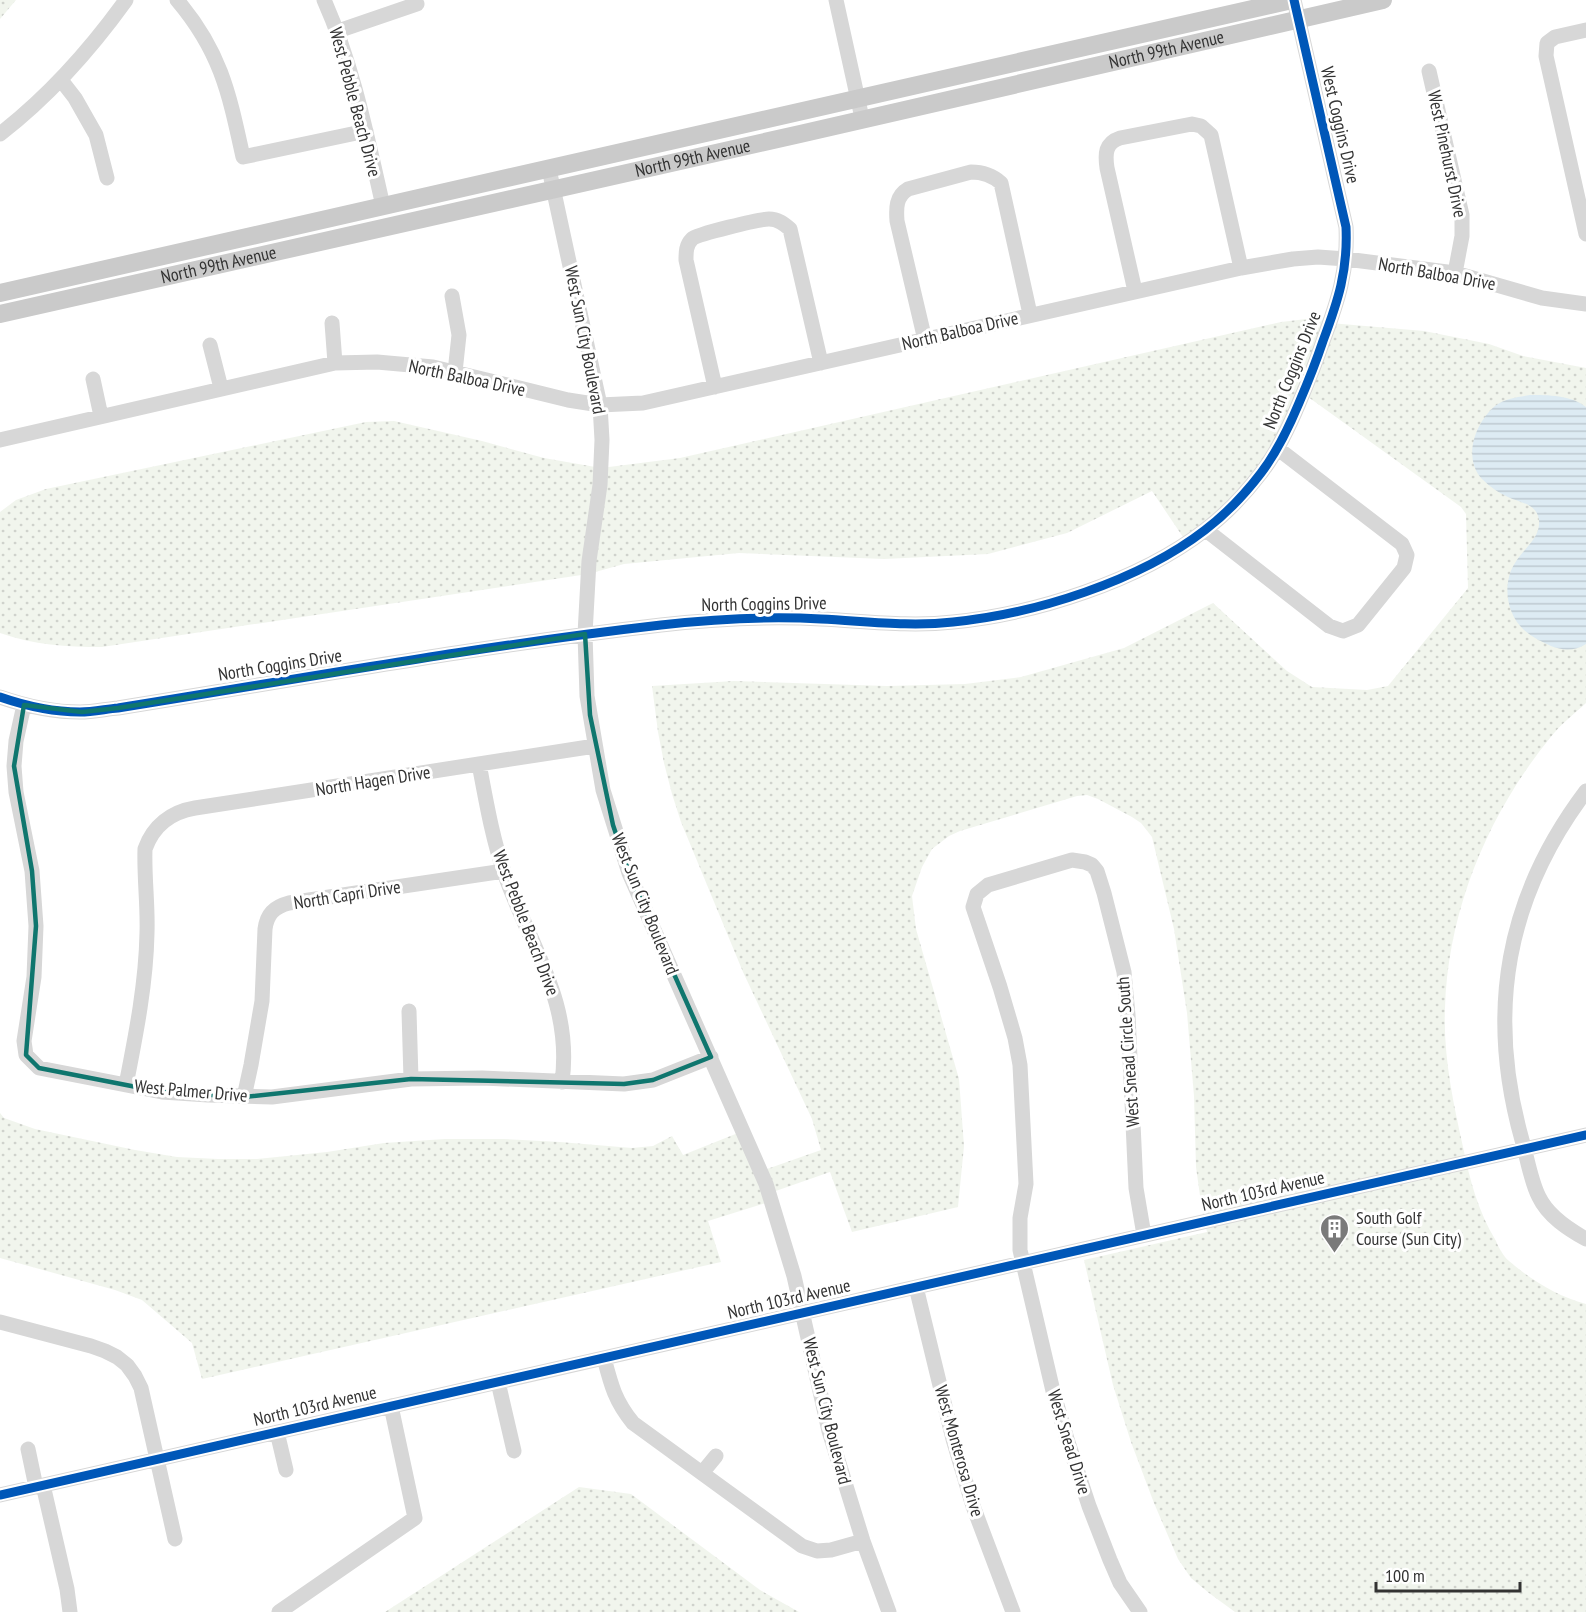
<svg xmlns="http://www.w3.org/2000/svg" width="1586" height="1612" viewBox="0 0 1586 1612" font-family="'PT Sans Narrow',sans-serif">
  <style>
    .grass { fill: url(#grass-dots) }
    .water { fill: url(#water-rules) }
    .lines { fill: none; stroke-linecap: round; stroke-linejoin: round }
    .minor { stroke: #d7d7d7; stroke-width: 15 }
    .major { stroke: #cacaca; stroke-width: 18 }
    .cycleway-casing { stroke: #fff; stroke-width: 13 }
    .cycleway { stroke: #0057b8; stroke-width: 9 }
    .marked { fill: none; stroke: #0f766e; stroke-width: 4.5; stroke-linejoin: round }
    .labels { text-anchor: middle; stroke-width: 6; stroke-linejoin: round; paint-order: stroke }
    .street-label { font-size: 18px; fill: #333; stroke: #fff }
    .poi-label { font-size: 18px; fill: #333; stroke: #fff; text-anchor: start }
  </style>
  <defs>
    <pattern id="grass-dots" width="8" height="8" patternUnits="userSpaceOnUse" patternTransform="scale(1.5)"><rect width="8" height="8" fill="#f1f5ed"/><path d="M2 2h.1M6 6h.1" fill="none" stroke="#cfd2cc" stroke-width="1.8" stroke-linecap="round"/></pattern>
    <pattern id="water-rules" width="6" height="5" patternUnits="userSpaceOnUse" patternTransform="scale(1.5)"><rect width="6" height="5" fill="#ddebf3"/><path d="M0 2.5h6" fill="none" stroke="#becad1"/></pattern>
  </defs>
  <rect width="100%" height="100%" fill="#fff"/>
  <path class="grass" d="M 0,0 L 16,0 L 0,19 Z
    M 1332,316 L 1330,323 L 1424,331 L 1489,344 L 1523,356 L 1586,368 L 1586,703 C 1574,714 1560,725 1550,738 C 1488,814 1448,910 1445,1008 C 1443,1055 1453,1102 1463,1147 C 1470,1181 1478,1211 1496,1241 C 1498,1246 1501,1252 1505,1257 C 1507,1260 1512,1263 1515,1266 C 1536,1283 1560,1297 1586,1304 L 1586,1612 L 1235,1612 L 1209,1593 L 1191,1578 L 1178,1559 L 1154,1503 L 1131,1442 L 1113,1385 L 1084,1260 L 1207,1232 L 1202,1210 L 1196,1167 L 1194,1096 L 1187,1013 L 1174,929 L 1152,837 L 1141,823 L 1132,817 L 1098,799 L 1087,795 L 1077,796 L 960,831 L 949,836 L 932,849 L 922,867 L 912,896 L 916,929 L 959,1079 L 964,1146 L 958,1207 L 852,1232 L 830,1172 L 770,1193 L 772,1201 L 708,1221 L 721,1262 L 202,1379 L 192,1343 L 142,1300 L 115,1290 L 0,1258 L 0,1113 L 4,1118 L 35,1129 L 135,1150 L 177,1157 L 218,1159 L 257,1159 L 327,1152 L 384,1143 L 445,1139 L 504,1139 L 560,1142 L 632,1148 L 653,1146 L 672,1136 L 683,1155 L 743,1131 L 761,1171 L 821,1150 L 812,1119 L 743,972 L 681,822 L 672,794 L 664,763 L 658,732 L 652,686 L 734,681 L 887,686 L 965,684 L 1021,677 L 1124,648 L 1213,603 L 1287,671 L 1312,687 L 1367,690 L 1388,686 L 1468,588 L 1466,514 L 1461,507 L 1304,394 L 1263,470 L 1187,543 L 1152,491 L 1067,533 L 988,554 L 884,559 L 739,553 L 624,564 L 588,574 L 102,647 C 66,647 34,645 0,633 L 0,512 L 16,500 L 46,489 L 366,422 L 394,421 L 482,441 L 544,458 L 601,468 L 680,458 L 1281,322 Z
    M 579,1487 L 631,1494 L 760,1590 L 799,1612 L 385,1612 Z"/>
  <path class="water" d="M 1530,395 C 1548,395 1571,395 1586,407 L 1586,644 C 1575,651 1563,651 1551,646 C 1542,642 1532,637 1524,630 C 1506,614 1502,583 1515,563 C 1523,549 1541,538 1539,520 C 1537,504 1521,503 1508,497 C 1499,493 1489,486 1482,479 C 1462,457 1476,422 1495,406 C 1505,398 1518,397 1530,395 Z"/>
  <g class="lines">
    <path class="minor" d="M 177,0 C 221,52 229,93 243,157 L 366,131
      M 324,0 C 353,65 367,136 383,206
      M 836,0 L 862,118
      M 1586,30 L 1555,37 L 1547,43 L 1546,56 L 1586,234
      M 338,31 L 417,4
      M 1429,71 L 1462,215 L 1462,236 L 1455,273
      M 61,80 L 75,98 L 96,135 L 107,178
      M 0,134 C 49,96 90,50 126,0
      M 549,169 L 600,405 L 602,440 L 600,485 L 589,561 L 585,634 L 587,696 L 603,790 L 629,873 L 766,1184 L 794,1276 L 829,1431 L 863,1541 L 889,1612
      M 1135,291 L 1107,168 C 1105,154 1105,143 1120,138 L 1192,124 L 1201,126 L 1211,135 L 1241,268
      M 452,296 L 459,335 L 455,372
      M 332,323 L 335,363
      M 925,340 L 897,221 C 896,208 896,196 908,189 L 971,172 C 983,172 992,175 1001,183 L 1030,314
      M 210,345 L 221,388
      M 93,379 L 101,416
      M 715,387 L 686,260 C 686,252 686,245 692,239 C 697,234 760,219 769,219 C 778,219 784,224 790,229 L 821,363
      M 0,440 L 335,363 L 377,362 L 433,367 L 568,400 L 600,405 L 643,403 L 1241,268 L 1293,259 L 1318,257 L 1346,259 L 1455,273 L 1542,298 L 1586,304
      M 1206,530 L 1329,626 L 1343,631 L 1358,625 L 1404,568 L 1407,555 L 1402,544 L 1277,448
      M 0,697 C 26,706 53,712 80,712 C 93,712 106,709 118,708 C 299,679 479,646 661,625 C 714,619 768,616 821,619 C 865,621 909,627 953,622 C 1035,614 1139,581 1205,530 C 1226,514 1245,494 1261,473 C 1277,452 1289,427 1299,403 C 1308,382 1316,362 1323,341 C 1338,301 1348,271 1346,227 L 1294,0
      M 24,705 L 16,741 L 14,766 L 16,792 L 32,871 L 36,926 L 34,977 L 24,1041 L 26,1055 L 39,1068 L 162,1092 L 208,1095 L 272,1097 L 411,1079 L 482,1078 L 624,1084 L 653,1080 L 711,1057
      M 479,764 C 486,800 492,837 504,872 C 529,945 573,1001 562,1082
      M 1586,791 C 1506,897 1486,1012 1522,1140 C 1527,1157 1531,1182 1539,1197 C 1548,1216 1568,1229 1586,1239
      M 409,1011 L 411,1079
      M 126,1085 C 136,1034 146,984 147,933 C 148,905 144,877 145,849 C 153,826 171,812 195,808 L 595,746
      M 244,1097 L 251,1065 L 262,1001 L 265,929 C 267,914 274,907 289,903 L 504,871
      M 916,1287 L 953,1439 L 973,1506 L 1013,1612
      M 0,1322 L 91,1346 L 105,1351 L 117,1357 L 127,1365 L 135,1376 L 141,1388 L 175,1539
      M 604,1358 C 611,1385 615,1401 633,1423 L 802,1546 L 817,1551 L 831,1550 L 863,1541
      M 498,1382 L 514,1451
      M 277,1432 L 286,1470
      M 28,1449 L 36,1487
      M 702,1473 L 716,1456
      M 43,1485 L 67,1589 L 70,1612
      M 0,1495 L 1586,1135
      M 279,1612 L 415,1518 L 391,1406
      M 1140,1612 L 1120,1583 L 1110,1560 L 1089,1506 L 1067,1439 L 1053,1391 L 1020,1250 L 1020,1218 L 1026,1184 L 1020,1065 L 1015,1038 L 1000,987 L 973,907 L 977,894 L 988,885 L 1072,860 L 1085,862 L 1092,865 L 1097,871 L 1104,893 L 1124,972 L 1128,1015 L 1136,1188 L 1144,1235"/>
    <g class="major">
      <path d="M 0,293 L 1292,0"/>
      <path id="s1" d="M 0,314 L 800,134 L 1383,0"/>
    </g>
    <defs>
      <path id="cycleway" d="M 0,697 C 26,706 53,712 80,712 C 93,712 106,709 118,708 C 299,679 479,646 661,625 C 714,619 768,616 821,619 C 865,621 909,627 953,622 C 1035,614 1139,581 1205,530 C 1226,514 1245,494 1261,473 C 1277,452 1289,427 1299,403 C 1308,382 1316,362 1323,341 C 1338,301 1348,271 1346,227 L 1294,0
        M 0,1495 L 1586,1135"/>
    </defs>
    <use href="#cycleway" class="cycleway-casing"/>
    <use href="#cycleway" class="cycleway"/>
  </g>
  <path class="marked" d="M 585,634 L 590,715 L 613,825 L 629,873 L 711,1057 L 653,1080 L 624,1084 L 411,1079 L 244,1097 L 162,1092 L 39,1068 L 26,1055 L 36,926 L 32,871 L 14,766 L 24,705 L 82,712 L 118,708 Z"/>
  <defs>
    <symbol id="building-pin" viewBox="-11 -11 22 30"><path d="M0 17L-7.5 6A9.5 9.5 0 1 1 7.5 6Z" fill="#7a7a7a" stroke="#fff"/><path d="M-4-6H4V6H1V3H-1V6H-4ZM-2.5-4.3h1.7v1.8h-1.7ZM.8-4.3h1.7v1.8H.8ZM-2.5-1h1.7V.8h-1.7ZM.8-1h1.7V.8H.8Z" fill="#fff"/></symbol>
  </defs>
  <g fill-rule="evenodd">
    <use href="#building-pin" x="1318" y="1212" width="33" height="45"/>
  </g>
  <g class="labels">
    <g class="street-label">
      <text dy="6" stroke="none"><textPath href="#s1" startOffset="1196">North 99th Avenue</textPath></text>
      <text transform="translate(355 102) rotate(75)" y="6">West Pebble Beach Drive</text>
      <text transform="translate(1340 125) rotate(77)" y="6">West Coggins Drive</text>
      <text transform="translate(1447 154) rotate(78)" y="6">West Pinehurst Drive</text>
      <text dy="6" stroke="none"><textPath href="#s1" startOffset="710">North 99th Avenue</textPath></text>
      <text dy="6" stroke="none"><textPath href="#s1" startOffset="224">North 99th Avenue</textPath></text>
      <text transform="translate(1437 274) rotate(10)" y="6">North Balboa Drive</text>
      <text transform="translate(960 331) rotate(-13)" y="6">North Balboa Drive</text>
      <text transform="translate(585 340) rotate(79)" y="6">West Sun City Boulevard</text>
      <text transform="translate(1292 370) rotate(-68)" y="6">North Coggins Drive</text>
      <text transform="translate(467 378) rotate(12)" y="6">North Balboa Drive</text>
      <text transform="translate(764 604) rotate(-1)" y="6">North Coggins Drive</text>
      <text transform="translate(280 665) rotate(-9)" y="6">North Coggins Drive</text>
      <text transform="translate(373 781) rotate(-9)" y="6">North Hagen Drive</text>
      <text transform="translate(347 895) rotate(-9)" y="6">North Capri Drive</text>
      <text transform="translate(645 904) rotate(68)" y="6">West Sun City Boulevard</text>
      <text transform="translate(526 923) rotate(69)" y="6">West Pebble Beach Drive</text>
      <text transform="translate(1128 1052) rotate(-94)" y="6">West Snead Circle South</text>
      <text transform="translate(191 1091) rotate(5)" y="6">West Palmer Drive</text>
      <text transform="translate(1263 1191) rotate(-13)" y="6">North 103rd Avenue</text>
      <text transform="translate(789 1299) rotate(-13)" y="6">North 103rd Avenue</text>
      <text transform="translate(315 1406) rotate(-13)" y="6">North 103rd Avenue</text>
      <text transform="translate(827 1411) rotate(76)" y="6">West Sun City Boulevard</text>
      <text transform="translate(1069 1442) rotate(73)" y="6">West Snead Drive</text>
      <text transform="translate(959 1451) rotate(74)" y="6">West Monterosa Drive</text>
    </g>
    <g class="poi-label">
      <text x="1356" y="1224">South Golf<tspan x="1356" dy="21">Course (Sun City)</tspan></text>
    </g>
  </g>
  <path d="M1376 1582v9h144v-9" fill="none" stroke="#333333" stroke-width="3"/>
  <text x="1385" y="1582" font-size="18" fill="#333333" stroke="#ffffff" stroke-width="4.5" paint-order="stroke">100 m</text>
</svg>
